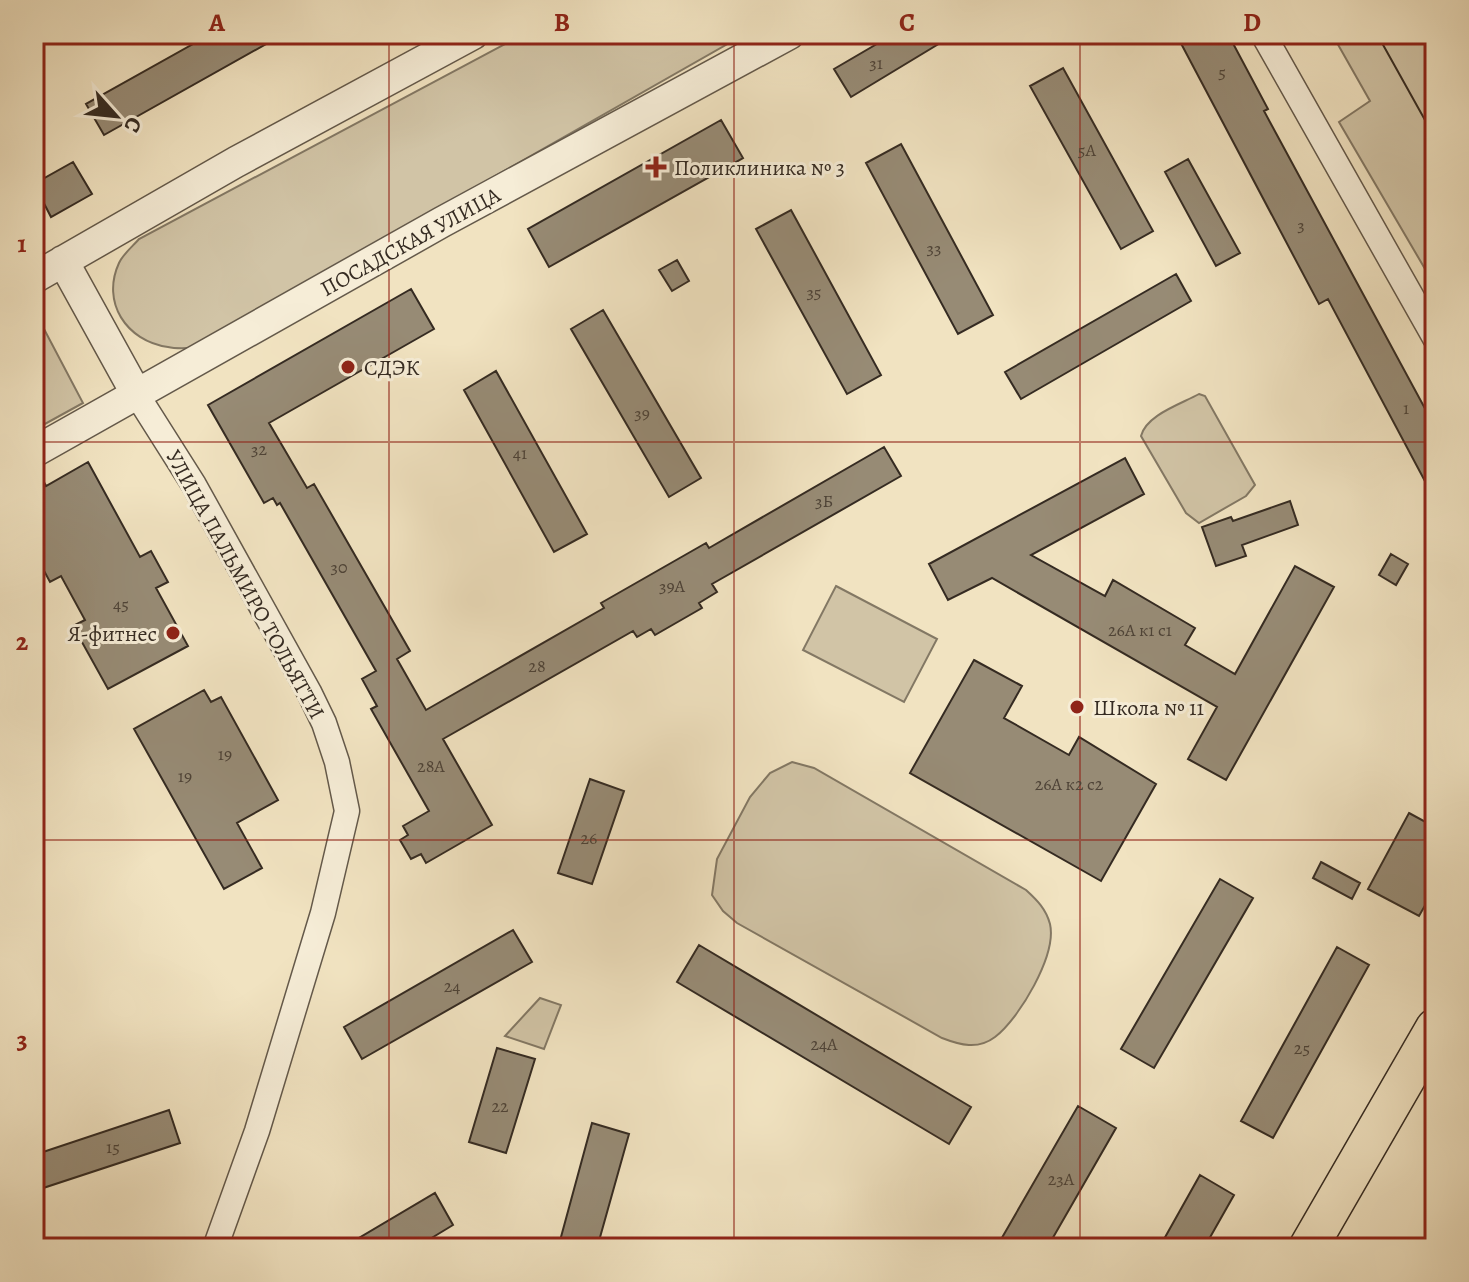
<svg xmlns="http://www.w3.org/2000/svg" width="1469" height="1282" viewBox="0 0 1469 1282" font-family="Alegreya,serif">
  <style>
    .green { fill: #d1c4a6; stroke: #837864; stroke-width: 2 }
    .building { fill: #978b75; stroke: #352b22; stroke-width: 2 }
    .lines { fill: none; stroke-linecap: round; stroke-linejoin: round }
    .minor-casing { stroke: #64594a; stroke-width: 27 }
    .tertiary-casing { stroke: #64594a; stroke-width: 33 }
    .primary-casing { stroke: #352b22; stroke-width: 41 }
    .minor { stroke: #f6edd7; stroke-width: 24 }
    .tertiary { stroke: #f6edd7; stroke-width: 30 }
    .primary { stroke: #f1e3c1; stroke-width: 38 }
    .tram { stroke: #352b22; stroke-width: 2 }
    .grid { fill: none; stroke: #8f2418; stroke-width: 2; stroke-opacity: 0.55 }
    .poi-dot { fill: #8f2418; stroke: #f6edd7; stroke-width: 3 }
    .labels { text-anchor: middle; stroke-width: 6; stroke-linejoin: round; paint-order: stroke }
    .number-label { font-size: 18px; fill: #4e4337 }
    .poi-label { font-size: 22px; fill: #352b22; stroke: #f6edd7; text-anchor: start }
    .street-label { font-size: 22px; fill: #352b22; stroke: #f6edd7 }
    .neatline { fill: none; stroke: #8f2418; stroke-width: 3 }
    .grid-label { font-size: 26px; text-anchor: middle; font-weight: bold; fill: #8f2418 }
  </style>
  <rect width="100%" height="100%" fill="#f1e3c1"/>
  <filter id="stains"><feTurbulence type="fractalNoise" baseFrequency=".0025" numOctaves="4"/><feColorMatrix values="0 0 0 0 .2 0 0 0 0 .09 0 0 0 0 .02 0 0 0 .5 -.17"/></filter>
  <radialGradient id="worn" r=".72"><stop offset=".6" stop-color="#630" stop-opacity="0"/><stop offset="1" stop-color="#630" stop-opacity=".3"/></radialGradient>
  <path class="green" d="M 524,34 L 745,34 L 193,348 C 185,348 176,349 168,347 C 126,341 101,302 119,263 C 123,254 133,246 139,239 Z
    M 1332,34 L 1435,34 L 1435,286 L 1339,122 L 1370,101 Z
    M 34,310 L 83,403 L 34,430 Z
    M 1199,394 L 1205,396 L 1255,485 L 1246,496 L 1199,523 L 1186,513 L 1141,436 C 1146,415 1181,404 1199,394 Z
    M 836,586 L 937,639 L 904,702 L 803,650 Z
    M 792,762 L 814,768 L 1026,890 C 1037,900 1046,909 1050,924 C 1057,955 1019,1019 995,1037 C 978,1050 960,1045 942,1038 L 737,923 L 723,911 L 712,895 L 717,859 L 750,797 L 770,773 Z
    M 540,998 L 561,1005 L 544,1049 L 505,1036 Z"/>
  <path class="building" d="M 211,34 L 284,34 L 104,135 L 86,104 Z
    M 894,34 L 955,34 L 851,97 L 834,69 Z
    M 1176,34 L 1228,34 L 1268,109 L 1264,111 L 1435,427 L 1435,500 L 1328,299 L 1319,304 Z
    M 1063,68 L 1153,231 L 1121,249 L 1030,86 Z
    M 721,120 L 743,158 L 549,267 L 528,229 Z
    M 901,144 L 993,315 L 958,334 L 866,163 Z
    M 1188,159 L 1240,253 L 1216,266 L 1165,172 Z
    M 73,162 L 92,194 L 51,217 L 34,184 Z
    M 791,210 L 881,375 L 847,394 L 756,229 Z
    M 677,260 L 689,281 L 672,291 L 659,270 Z
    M 1176,274 L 1191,301 L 1021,399 L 1005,372 Z
    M 411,289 L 434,329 L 269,423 L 307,488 L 314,484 L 410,651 L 397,659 L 426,710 L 604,608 L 601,603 L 706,543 L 709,548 L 884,447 L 901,476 L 712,584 L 717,592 L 699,603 L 702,608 L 655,635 L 651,629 L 637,637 L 633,631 L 443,739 L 492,825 L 426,863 L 421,854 L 411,859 L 400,840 L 408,835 L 403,826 L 429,811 L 371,709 L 377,706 L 362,679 L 376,671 L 280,503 L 277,505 L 273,498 L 264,503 L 208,405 Z
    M 603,310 L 701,478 L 669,497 L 571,329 Z
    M 496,371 L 587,534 L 554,552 L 464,390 Z
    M 1125,458 L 1144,494 L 1031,555 L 1105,596 L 1113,580 L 1195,628 L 1185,645 L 1235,674 L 1295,566 L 1334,587 L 1226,780 L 1188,759 L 1217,707 L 992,578 L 948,600 L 929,564 Z
    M 88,462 L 140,557 L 151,551 L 168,582 L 156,588 L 188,646 L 108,689 L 73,626 L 85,620 L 61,576 L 50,582 L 34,552 L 34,470 L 37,469 L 46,486 Z
    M 1290,501 L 1298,525 L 1242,545 L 1246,556 L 1216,566 L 1202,527 L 1231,517 L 1233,521 Z
    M 1391,554 L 1408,564 L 1396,585 L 1379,575 Z
    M 974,660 L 1022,686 L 1004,718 L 1069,755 L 1079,737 L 1156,784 L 1101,881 L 910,773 Z
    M 204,690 L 211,702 L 221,697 L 278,800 L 237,823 L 262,868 L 224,889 L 134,729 Z
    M 590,779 L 624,791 L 592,884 L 558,873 Z
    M 1409,813 L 1435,827 L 1435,888 L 1419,916 L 1368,889 Z
    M 1321,862 L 1360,883 L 1352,899 L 1313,878 Z
    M 1220,879 L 1253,898 L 1154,1068 L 1121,1049 Z
    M 513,930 L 532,962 L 362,1059 L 344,1027 Z
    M 699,945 L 971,1107 L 949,1144 L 677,982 Z
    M 1337,947 L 1369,965 L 1273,1138 L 1241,1121 Z
    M 497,1048 L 535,1059 L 506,1153 L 469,1142 Z
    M 1078,1106 L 1116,1128 L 1047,1248 L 996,1248 Z
    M 169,1110 L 180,1143 L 34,1191 L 34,1155 Z
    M 592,1123 L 629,1134 L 597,1248 L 558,1248 Z
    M 1200,1175 L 1234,1195 L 1204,1248 L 1159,1248 Z
    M 435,1193 L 453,1225 L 415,1248 L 342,1248 Z"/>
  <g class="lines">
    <defs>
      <path id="minor" d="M 1263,34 L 1435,338
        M 137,395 L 194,485 L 309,692 L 324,723 L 337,762 L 347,811 L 323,913 L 257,1131 L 215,1248"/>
      <path id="tertiary" d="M 63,261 L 137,395
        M 34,278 L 236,162 L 473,34
        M 34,452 L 442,222 L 789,34"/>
      <path id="primary" d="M 1308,1248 L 1435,1028"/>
    </defs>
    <use href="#minor" class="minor-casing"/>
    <use href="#tertiary" class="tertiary-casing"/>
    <use href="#primary" class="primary-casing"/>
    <use href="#minor" class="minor"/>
    <use href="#tertiary" class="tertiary"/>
    <use href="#primary" class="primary"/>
    <path class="tram" d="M 1377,34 L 1435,138"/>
  </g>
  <path class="grid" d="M 389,34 L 389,1248M 734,34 L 734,1248M 1080,34 L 1080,1248M 34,442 L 1435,442M 34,840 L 1435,840"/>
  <g class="poi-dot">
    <path d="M652 155h8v8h8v8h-8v8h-8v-8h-8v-8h8z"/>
    <circle cx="348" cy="367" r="8"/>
    <circle cx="173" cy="633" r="8"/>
    <circle cx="1077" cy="707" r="8"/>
  </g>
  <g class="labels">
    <g class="number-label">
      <text x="876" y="69">31</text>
      <text x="1222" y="78">5</text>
      <text x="1087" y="156">5А</text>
      <text x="1301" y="231">3</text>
      <text x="934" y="254">33</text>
      <text x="814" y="298">35</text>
      <text x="1406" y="414">1</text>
      <text x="642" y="419">39</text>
      <text x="259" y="455">32</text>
      <text x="520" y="459">41</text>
      <text x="824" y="507">3Б</text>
      <text x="339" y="573">30</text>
      <text x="672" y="592">39А</text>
      <text x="121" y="610">45</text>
      <text x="1140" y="636">26А к1 с1</text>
      <text x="537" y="672">28</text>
      <text x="225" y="760">19</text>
      <text x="431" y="772">28А</text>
      <text x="185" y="782">19</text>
      <text x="1069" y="790">26А к2 с2</text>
      <text x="589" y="844">26</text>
      <text x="452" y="992">24</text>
      <text x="824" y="1050">24А</text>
      <text x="1302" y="1054">25</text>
      <text x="500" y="1112">22</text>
      <text x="113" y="1153">15</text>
      <text x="1061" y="1185">23А</text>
    </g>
    <g class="poi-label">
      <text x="674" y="175">Поликлиника № 3</text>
      <text x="364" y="375">СДЭК</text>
      <text x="157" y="641" text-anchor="end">Я-фитнес</text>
      <text x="1093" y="715">Школа № 11</text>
    </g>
    <g class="street-label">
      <text transform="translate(410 241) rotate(-29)" y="8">ПОСАДСКАЯ УЛИЦА</text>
      <text transform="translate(246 584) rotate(61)" y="8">УЛИЦА ПАЛЬМИРО ТОЛЬЯТТИ</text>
    </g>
  </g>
  <rect width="1469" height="1282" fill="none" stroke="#f1e3c1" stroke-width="88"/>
  <g transform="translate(116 116) rotate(117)" stroke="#f6edd7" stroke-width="6" paint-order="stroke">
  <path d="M0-6L14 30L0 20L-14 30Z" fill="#352b22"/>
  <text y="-12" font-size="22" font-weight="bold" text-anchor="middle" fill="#352b22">С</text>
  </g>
  <rect x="44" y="44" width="1381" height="1194" class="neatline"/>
  <g class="grid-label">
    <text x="217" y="31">A</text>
    <text x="562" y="31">B</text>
    <text x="907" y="31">C</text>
    <text x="1252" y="31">D</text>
    <text x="22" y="252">1</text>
    <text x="22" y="650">2</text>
    <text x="22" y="1048">3</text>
  </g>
  <rect width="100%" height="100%" filter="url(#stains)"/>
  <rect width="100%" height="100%" fill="url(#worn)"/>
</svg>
